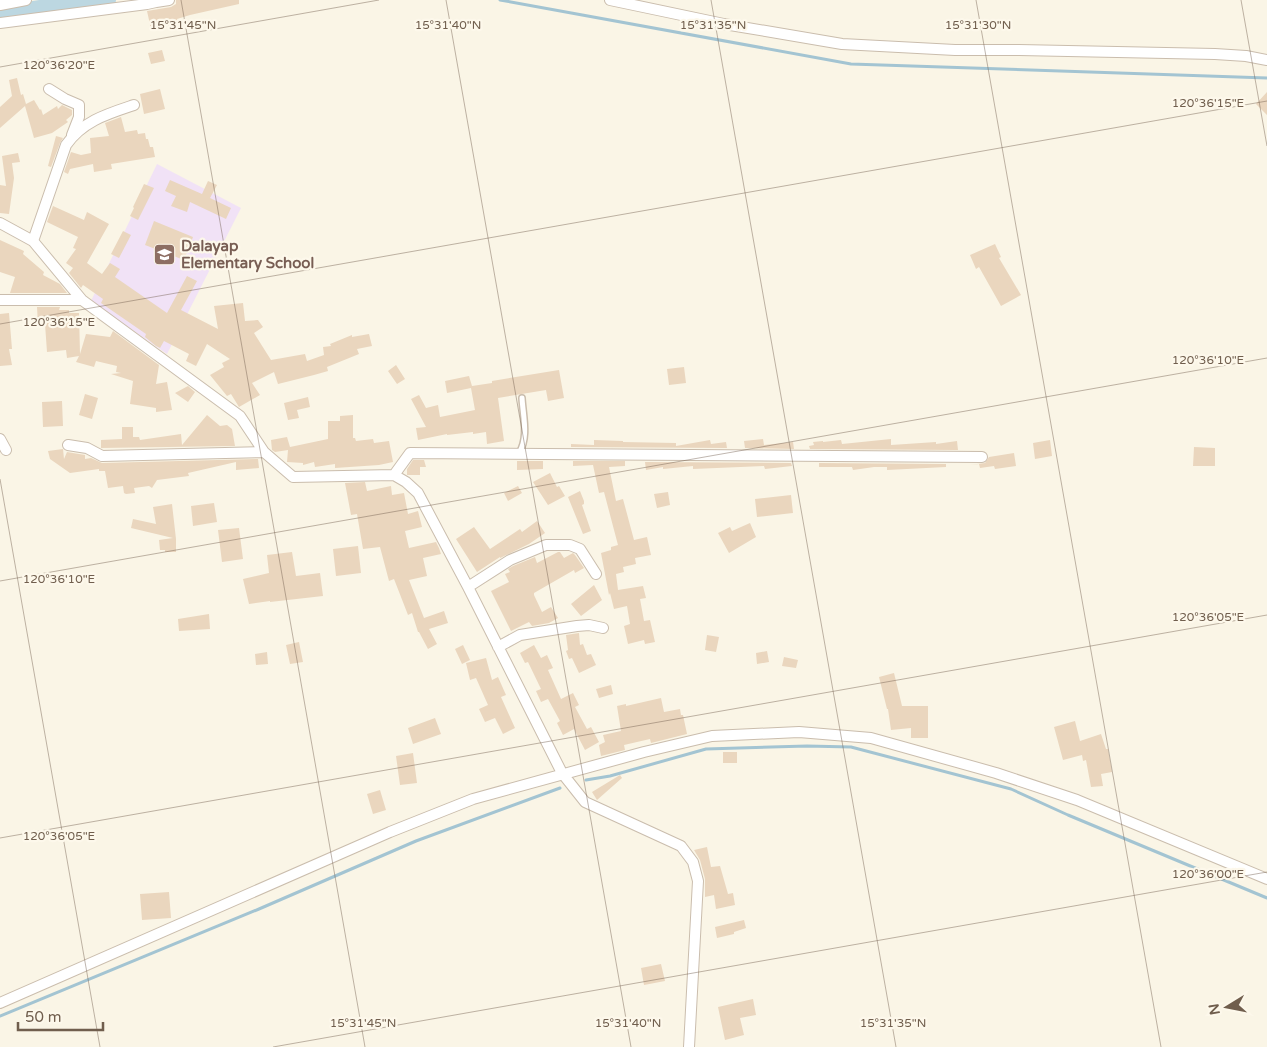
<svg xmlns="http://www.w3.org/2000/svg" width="1267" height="1047" viewBox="0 0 1267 1047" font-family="'Varela Round',sans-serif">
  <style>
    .education { fill: #f1e2f6 }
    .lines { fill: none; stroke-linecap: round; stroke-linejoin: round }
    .stream { stroke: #a3c4d2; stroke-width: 3 }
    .river { stroke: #bcd7e1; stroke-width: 20 }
    .building { fill: #ead6be }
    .lane-casing { stroke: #cabdad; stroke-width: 8 }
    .street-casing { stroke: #cabdad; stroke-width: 12 }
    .lane { stroke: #fff; stroke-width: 5 }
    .street { stroke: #fff; stroke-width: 10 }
    .ticks { fill: none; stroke: #705e4d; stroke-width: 1; stroke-opacity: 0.45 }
    .labels { text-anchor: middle; stroke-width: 4.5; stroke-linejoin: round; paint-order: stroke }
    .education-label { font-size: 15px; font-weight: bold; fill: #785e54; stroke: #fdf8eb; text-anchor: start }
    .ticks-label { font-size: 12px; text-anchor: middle; fill: #705e4d; stroke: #fdf8eb; stroke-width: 4.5; stroke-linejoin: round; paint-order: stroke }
  </style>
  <rect width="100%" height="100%" fill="#faf5e6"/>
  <path class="education" d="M 157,164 L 241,208 L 167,354 L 91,301 Z"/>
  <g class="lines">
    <path class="stream" d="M 500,0 L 851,64 L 1267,78
      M 586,780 L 610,776 L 706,749 L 807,746 L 851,747 L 1011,789 L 1068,815 L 1267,898
      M 0,1016 L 259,909 L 416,841 L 560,788"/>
    <path class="river" d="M 0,16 L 106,0"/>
  </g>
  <path class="building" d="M 176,0 L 239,0 L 239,4 L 190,15 L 177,19 L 178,24 L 151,29 L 147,11 L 171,7 L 176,4 Z
    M 162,50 L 165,61 L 151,64 L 148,53 Z
    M 17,78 L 21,95 L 23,94 L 26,104 L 34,100 L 40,110 L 41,109 L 43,115 L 57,106 L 58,109 L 62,105 L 72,110 L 72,115 L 66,120 L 68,122 L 52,133 L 34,138 L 25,106 L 0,128 L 0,107 L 12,96 L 9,80 Z
    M 160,89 L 165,109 L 144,114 L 140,94 Z
    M 1267,92 L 1267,115 L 1256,104 Z
    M 121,117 L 125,132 L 137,130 L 138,134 L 145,133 L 146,139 L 148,139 L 150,147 L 153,147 L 155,157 L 111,164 L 112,169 L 94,172 L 93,164 L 70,169 L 68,174 L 64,172 L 71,152 L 81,155 L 91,153 L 90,138 L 109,136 L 105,123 Z
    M 56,136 L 63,138 L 60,143 L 51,167 L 48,166 Z
    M 18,153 L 20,162 L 12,163 L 14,178 L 9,214 L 0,213 L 0,185 L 6,186 L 2,156 Z
    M 170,180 L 202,194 L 208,181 L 217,185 L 210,198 L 231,208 L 226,219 L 190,202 L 187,212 L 171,206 L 176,196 L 165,191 Z
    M 144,184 L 154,188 L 138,220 L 130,216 L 134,208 L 133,207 Z
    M 53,206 L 84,220 L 87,212 L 109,224 L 87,263 L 102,274 L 110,263 L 120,269 L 115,277 L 167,313 L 187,276 L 197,281 L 181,310 L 218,329 L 214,306 L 243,303 L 245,321 L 258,320 L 263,327 L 254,333 L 271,360 L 305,354 L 307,361 L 324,355 L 323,347 L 331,346 L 330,344 L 352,335 L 352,337 L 369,334 L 372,346 L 357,349 L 359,354 L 327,367 L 328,371 L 314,375 L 278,384 L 274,372 L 252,383 L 260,395 L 239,407 L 231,394 L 227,396 L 210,375 L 224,367 L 222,363 L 230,359 L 207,344 L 196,366 L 186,361 L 189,354 L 164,341 L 160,348 L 156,346 L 145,337 L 146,334 L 101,303 L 103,299 L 83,285 L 81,288 L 69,273 L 73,268 L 66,263 L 76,249 L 73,248 L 78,237 L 47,222 Z
    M 154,221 L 193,237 L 184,260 L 145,245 Z
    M 123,231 L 131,235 L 119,258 L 111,254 Z
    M 0,240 L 24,251 L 23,254 L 44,272 L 43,275 L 60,284 L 67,293 L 10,293 L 15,277 L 0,272 Z
    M 995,244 L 1001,257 L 999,258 L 1021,295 L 1001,306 L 979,267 L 976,269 L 970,255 Z
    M 37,307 L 60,307 L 59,310 L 69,310 L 69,313 L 79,313 L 80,354 L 86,334 L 110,337 L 113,331 L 159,365 L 156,384 L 167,382 L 172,410 L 156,412 L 156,408 L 130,404 L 133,381 L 111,374 L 121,373 L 116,372 L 117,366 L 96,361 L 94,367 L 76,362 L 79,356 L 67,358 L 66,350 L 47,352 L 45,324 L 38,325 Z
    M 9,313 L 12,349 L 9,349 L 12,365 L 0,366 L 0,314 Z
    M 396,365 L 405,379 L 397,384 L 388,371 Z
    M 684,367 L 686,383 L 669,385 L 667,369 Z
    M 559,370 L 564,398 L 548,401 L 546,390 L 498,398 L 504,441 L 487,444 L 486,432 L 473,434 L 473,432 L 447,435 L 447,434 L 418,440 L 416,428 L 426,427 L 411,399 L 419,395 L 426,408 L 438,405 L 440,417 L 475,410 L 471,388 L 447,393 L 445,381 L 469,376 L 472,386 L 492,383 L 492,381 Z
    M 188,386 L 195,392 L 188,402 L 175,393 Z
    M 85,394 L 98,398 L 92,419 L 79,415 Z
    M 308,397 L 310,407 L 297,410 L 299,418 L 288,420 L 284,403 Z
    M 62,401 L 63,426 L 43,427 L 42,402 Z
    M 207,415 L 220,426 L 227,425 L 232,429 L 235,446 L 101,448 L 101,440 L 122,439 L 122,427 L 133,427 L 133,437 L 139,437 L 140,440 L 181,434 L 182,445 Z
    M 353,415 L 353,438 L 355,438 L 356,441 L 373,439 L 374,443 L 389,441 L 393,462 L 379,465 L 335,468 L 335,464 L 315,467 L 314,462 L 303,465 L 303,463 L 287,462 L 288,450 L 275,452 L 272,450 L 271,440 L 287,437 L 290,447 L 328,439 L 328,421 L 340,421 L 340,416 Z
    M 763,439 L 764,445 L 793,442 L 794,449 L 745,448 L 744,441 Z
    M 891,439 L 891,445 L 936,442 L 936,444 L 957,441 L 958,450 L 810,449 L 809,446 L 814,445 L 813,442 L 823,441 L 823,442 L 841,440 L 842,444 Z
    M 594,440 L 623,441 L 623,442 L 676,443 L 676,446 L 710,440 L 711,444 L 726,442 L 727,448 L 571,447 L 571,444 L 594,445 Z
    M 1050,440 L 1052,456 L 1035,459 L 1033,443 Z
    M 1194,447 L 1215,448 L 1215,466 L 1193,466 Z
    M 63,449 L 64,459 L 67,452 L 85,455 L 85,459 L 91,458 L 102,463 L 258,459 L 259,468 L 236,470 L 236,462 L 188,473 L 189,476 L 157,480 L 152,488 L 149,486 L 134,488 L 135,493 L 126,494 L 124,493 L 123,486 L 108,488 L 105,471 L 99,471 L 99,469 L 70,473 L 50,459 L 48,451 Z
    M 1014,453 L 1016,466 L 995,469 L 994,466 L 980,468 L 979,464 L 969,465 L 985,463 L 989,457 Z
    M 413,460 L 424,460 L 426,467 L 420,467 L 420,475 L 407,475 L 407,469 Z
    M 517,461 L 543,461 L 543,469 L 517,470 Z
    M 573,461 L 625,461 L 625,466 L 609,467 L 616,501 L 623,499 L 634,540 L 647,537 L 651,555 L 635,558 L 636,564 L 623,567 L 624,572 L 616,574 L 618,590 L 643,586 L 646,598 L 640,599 L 644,621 L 650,620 L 655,642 L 645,644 L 644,640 L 628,644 L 624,626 L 630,624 L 627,606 L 614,609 L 610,593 L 609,595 L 601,553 L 611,550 L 611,547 L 618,545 L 604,492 L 599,493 L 593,465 L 573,466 Z
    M 645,462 L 791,463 L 792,466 L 765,469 L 764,466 L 693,469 L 693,466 L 663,469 L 663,467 L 646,470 Z
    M 819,463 L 946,464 L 946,467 L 887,470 L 887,467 L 874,467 L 853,470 L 852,467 L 819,467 Z
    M 550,473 L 557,487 L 559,486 L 565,496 L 548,505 L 533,482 Z
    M 365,482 L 367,491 L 391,486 L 392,495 L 404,493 L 408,514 L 418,511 L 422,527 L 405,531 L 409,548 L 436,542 L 439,548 L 441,554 L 423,558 L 427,576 L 409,580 L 424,618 L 444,611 L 448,623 L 429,629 L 437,644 L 428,649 L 419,632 L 418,632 L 412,613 L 408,615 L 394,579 L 389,581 L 380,547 L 363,549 L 357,514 L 351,515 L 345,483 Z
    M 518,486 L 522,493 L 508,501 L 504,493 Z
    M 580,491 L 584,501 L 584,504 L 582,505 L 591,531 L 583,534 L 568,497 Z
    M 668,492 L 670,505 L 657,508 L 654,494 Z
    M 791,495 L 793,513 L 757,517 L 755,499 Z
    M 214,503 L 217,522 L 193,526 L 191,506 Z
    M 172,504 L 176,539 L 176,552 L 165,552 L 165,550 L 160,550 L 159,540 L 173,538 L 131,528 L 133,519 L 156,524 L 153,507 Z
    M 537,521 L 545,533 L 529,544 L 500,558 L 500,557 L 477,572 L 456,539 L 474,527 L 490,549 L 520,529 L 522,532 Z
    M 750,523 L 756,537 L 729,553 L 718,533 L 730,527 L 732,531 Z
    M 239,528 L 243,559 L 222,562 L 218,530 Z
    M 358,546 L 361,573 L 336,576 L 333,549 Z
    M 292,552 L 296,576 L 320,573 L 323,596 L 270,602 L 270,601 L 249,604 L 243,579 L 269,573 L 267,555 Z
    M 558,552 L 560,552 L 564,558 L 573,553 L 575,555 L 584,568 L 575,573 L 574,570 L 534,593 L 534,595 L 542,612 L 551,607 L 558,618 L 549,623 L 532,626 L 529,622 L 511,631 L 491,591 L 509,582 L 505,574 L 510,572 L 508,569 L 513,566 L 535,557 L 537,563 Z
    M 594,585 L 602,600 L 581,616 L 571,604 Z
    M 209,614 L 210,629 L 179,631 L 178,619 Z
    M 579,633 L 580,645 L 583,644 L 587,655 L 591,654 L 596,665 L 579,673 L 572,658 L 569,659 L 566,651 L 568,650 L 566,635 Z
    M 707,635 L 719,637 L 716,652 L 705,650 Z
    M 299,642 L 303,662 L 290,664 L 286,645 Z
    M 463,645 L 470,660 L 462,664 L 455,649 Z
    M 534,645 L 541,658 L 547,655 L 553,668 L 548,670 L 561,699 L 573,693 L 579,705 L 575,707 L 587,729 L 591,727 L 599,742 L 585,750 L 574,729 L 563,735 L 557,723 L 560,721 L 548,699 L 541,702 L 536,691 L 541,689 L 528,662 L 525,663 L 520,653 Z
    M 767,651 L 769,662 L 757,664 L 756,653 Z
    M 267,652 L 268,664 L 256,665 L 255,654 Z
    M 784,657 L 798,660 L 796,668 L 782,666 Z
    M 486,658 L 492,680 L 498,677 L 506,695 L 501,697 L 515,728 L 503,734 L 495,718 L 485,722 L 479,709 L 488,705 L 476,678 L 470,680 L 466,663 Z
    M 894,673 L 902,706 L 928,706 L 928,738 L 911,738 L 911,728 L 891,730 L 888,709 L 887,709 L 879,677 Z
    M 611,685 L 613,694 L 599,698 L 596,689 Z
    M 661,698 L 664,712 L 680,709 L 681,715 L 683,715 L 687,734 L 651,743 L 650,739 L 624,745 L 625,750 L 601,756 L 599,745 L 605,742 L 603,735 L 621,731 L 617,706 L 626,704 L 626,706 Z
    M 435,718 L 441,734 L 413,744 L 408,728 Z
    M 1075,721 L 1080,741 L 1101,734 L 1106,749 L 1108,749 L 1112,772 L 1101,774 L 1103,786 L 1091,787 L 1086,760 L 1083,761 L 1082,755 L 1063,760 L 1054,727 Z
    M 723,752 L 737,752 L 737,763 L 723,763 Z
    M 413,753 L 417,783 L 400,785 L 396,756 Z
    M 620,775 L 622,778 L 597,800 L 592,792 Z
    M 380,790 L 386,810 L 373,814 L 367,794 Z
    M 707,847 L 711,867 L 720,866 L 728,894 L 733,893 L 735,905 L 716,909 L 714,895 L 705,897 L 705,879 L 700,860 L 694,850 Z
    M 169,892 L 171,918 L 142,920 L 140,894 Z
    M 744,920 L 746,928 L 734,932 L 734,934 L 717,938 L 715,927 Z
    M 661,964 L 665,981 L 644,985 L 641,968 Z
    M 753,999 L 756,1015 L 740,1018 L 744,1035 L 725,1040 L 718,1007 Z"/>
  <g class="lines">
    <defs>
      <path id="lane" d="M 519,453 C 529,437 523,416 522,398"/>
      <path id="street" d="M 610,0 L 724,24 L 842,44 L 955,50 L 1019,50 L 1215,54 L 1246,56 L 1267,60
        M 156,2 L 169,0
        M 0,5 L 26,0
        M 0,23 L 147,4 L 156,2 L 156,0
        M 49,89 L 65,99 L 79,105 L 79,117 L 72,135
        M 0,223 L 33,241 L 82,300 L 240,416 L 264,452 L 293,477 L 394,475 L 406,482 L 418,493 L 468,587 L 562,773 L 585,802 L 681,846 L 693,862 L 698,881 L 689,1047
        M 33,241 L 66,145 C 83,121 107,114 134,105
        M 0,300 L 82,300
        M 0,439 L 6,450
        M 68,445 L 87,448 L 102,456 L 264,452
        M 394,475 L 410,453 L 982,457
        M 468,587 L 510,560 L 546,545 L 570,545 L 580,549 L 596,574
        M 498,647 L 520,635 L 577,626 L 589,625 L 603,628
        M 0,1003 L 390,832 L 473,799 L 644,752 L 712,736 L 799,732 L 871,738 L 996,773 L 1077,800 L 1267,879"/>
    </defs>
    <use href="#lane" class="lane-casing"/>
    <use href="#street" class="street-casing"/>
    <use href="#lane" class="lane"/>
    <use href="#street" class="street"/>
  </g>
  <path class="ticks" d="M 181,0 L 365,1047M 446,0 L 631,1047M 711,0 L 896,1047M 976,0 L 1161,1047M 1241,0 L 1267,146M 0,67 L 379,0M 0,324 L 1267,101M 0,479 L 100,1047M 0,581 L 1267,358M 0,838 L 1267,615M 273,1047 L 1267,872"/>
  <defs>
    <symbol id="school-square" viewBox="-11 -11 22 22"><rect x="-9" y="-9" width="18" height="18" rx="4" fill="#8d6e63" stroke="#fdf8eb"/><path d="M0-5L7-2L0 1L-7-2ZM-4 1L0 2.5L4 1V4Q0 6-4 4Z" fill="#fff"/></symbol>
  </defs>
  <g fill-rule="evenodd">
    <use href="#school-square" x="152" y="242" width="25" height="25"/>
  </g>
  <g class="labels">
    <g class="education-label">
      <text x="181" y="251">Dalayap<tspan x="181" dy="17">Elementary School</tspan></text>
    </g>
  </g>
  <g class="ticks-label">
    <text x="183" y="29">15°31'45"N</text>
    <text x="448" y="29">15°31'40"N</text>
    <text x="978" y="29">15°31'30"N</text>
    <text x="713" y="29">15°31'35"N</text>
    <text x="59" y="69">120°36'20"E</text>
    <text x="1208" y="107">120°36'15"E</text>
    <text x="59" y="326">120°36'15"E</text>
    <text x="1208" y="364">120°36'10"E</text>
    <text x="59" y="583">120°36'10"E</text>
    <text x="1208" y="621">120°36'05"E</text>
    <text x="59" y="840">120°36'05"E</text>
    <text x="1208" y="878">120°36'00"E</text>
    <text x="363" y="1027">15°31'45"N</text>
    <text x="628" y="1027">15°31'40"N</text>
    <text x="893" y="1027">15°31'35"N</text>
  </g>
  <g transform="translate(1227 1007) rotate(260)" stroke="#fdf8eb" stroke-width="4" paint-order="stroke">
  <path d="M0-4L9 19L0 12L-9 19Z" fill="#705e4d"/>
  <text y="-8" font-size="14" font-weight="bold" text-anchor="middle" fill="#705e4d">N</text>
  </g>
  <path d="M18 1022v8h85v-8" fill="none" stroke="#705e4d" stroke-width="2.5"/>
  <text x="25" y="1022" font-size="15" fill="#705e4d" stroke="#fdf8eb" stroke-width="4" paint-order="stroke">50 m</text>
</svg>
